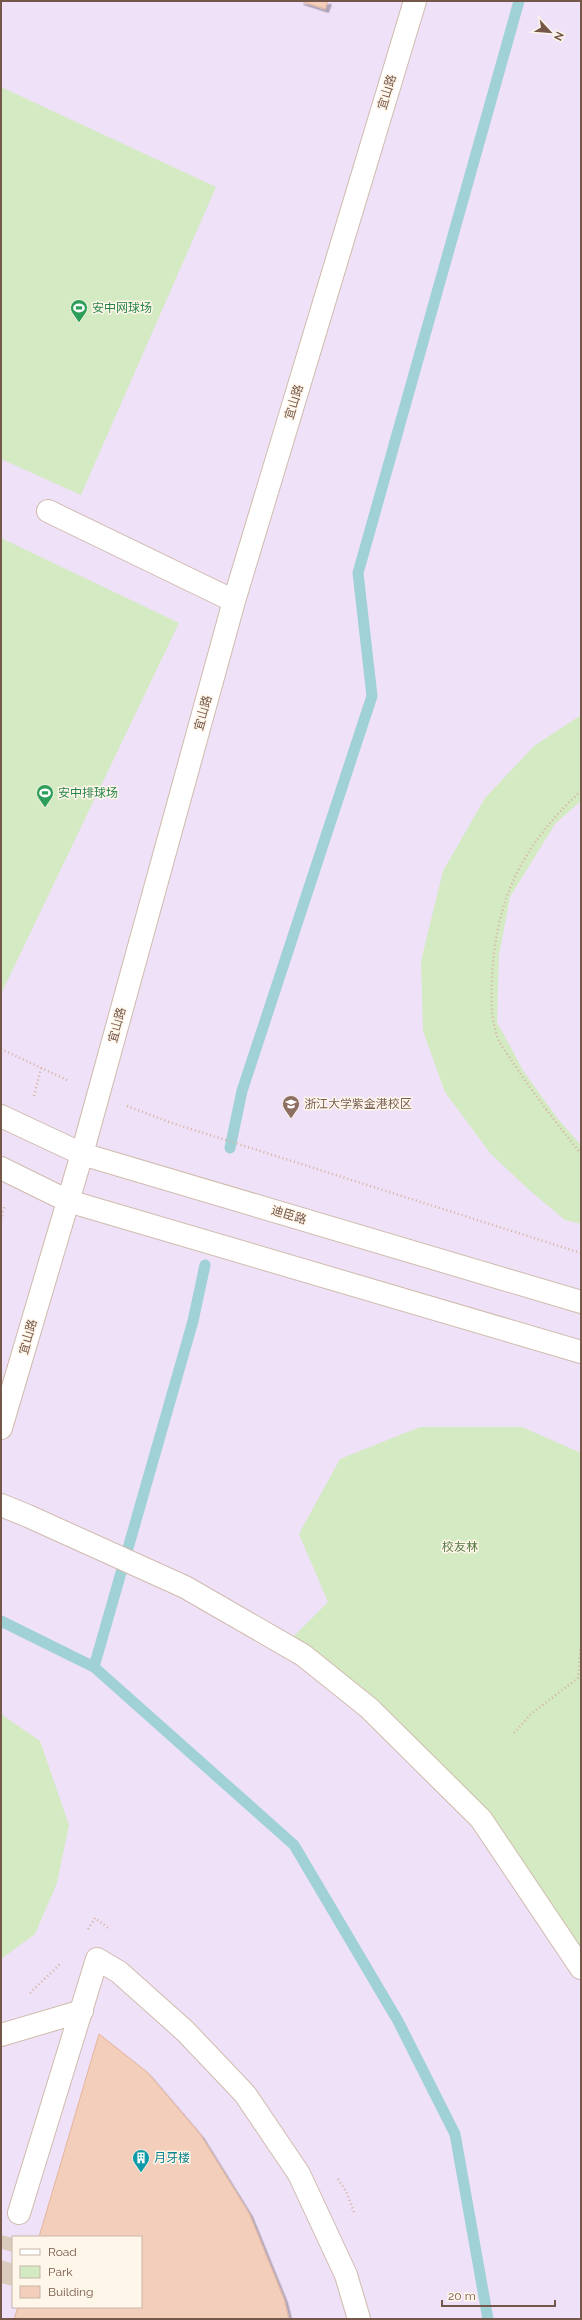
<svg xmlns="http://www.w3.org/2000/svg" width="582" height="2320" viewBox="0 0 582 2320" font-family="Raleway,'Noto Sans SC',sans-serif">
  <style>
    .education { fill: #efe1f8; fill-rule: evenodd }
    .green { fill: #d4eac2 }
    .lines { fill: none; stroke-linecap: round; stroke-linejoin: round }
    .stream { stroke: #9fd1d7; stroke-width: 11 }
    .building { fill: #f2cebb; stroke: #e4b49c; filter: url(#shadow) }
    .minor-tunnel { stroke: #dacbbd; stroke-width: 22; stroke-dasharray: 22 11; stroke-linecap: butt }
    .minor-casing { stroke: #d0bbad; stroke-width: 24 }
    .path { stroke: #d6b29f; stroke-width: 2.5; stroke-dasharray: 1 3; stroke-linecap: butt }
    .minor { stroke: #fff; stroke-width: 22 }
    .labels { text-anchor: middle; stroke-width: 3; stroke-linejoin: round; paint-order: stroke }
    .street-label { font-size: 12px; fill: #755749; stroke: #fff6ea }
    .leisure-label { font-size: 12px; fill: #27864d; stroke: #fff6ea; text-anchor: start }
    .education-label { font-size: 12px; fill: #785e54; stroke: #fff6ea; text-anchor: start }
    .park-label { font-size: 12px; fill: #547a42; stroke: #fff6ea }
    .culture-label { font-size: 12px; fill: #0d838f; stroke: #fff6ea; text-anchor: start }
  </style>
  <defs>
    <filter id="shadow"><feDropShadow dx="3.5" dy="3.5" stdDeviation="0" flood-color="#0004"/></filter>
  </defs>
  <rect width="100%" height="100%" fill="#fcf2e4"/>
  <path class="education" d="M 1,1 L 581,1 L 581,2319 L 1,2319 ZM 13,2237 L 141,2237 L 141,2307 L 13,2307 Z"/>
  <path class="green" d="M 1,87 L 216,187 L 81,495 L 1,459 Z
    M 1,538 L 179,623 L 1,994 Z
    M 581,715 L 581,801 L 555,824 L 510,897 L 499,955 L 497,1022 L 524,1072 L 558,1119 L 581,1145 L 581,1224 L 565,1220 L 528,1189 L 490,1153 L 445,1092 L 423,1031 L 421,961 L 443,871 L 485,798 L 534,746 Z
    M 420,1427 L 522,1427 L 581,1453 L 581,1968 L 481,1819 L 285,1645 L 328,1602 L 299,1534 L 340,1459 Z
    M 1,1714 L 40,1741 L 69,1825 L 57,1883 L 35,1934 L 1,1959 Z"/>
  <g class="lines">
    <path class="stream" d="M 230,1148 L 242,1091 L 372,696 L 358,573 L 519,1
      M 1,1621 L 94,1667 L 294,1845 L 398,2021 L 455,2134 L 488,2319
      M 94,1667 L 193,1321 L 205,1265"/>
  </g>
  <path class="building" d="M 300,1 L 328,1 L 325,9 Z
    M 99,2034 L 147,2072 L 200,2134 L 249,2213 L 284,2299 L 289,2319 L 14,2319 L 18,2307 L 141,2307 L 141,2237 L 39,2237 Z"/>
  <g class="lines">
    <path class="minor-tunnel" d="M 1,2283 L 13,2238"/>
    <defs>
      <path id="minor" d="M 48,511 L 234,601
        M 1,1116 L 82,1154 L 581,1302
        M 1,1168 L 68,1201 L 581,1352
        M 1,1428 L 82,1154 L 234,601 L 415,1
        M 1,1505 L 28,1516 L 185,1587 L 303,1655 L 369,1708 L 481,1819 L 581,1968
        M 1,2035 L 82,2011
        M 19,2213 L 97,1959 L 119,1972 L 185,2031 L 245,2094 L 299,2174 L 346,2275 L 359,2319"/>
    </defs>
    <use href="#minor" class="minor-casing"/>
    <path class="path" d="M 581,791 C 523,844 495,900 492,979 C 491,999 491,1020 498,1039 C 502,1048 509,1056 514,1064 C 535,1096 558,1125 581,1154
      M 1,1049 L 69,1081
      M 34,1096 L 41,1068
      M 127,1106 L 169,1122 L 581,1253
      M 1,1220 L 5,1205
      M 514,1733 L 531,1714 L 578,1678 L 581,1644
      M 88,1929 L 95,1918 L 108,1928
      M 30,1993 L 61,1963
      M 338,2179 L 346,2191 L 354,2212"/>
    <use href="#minor" class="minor"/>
  </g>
  <defs>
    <symbol id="stadium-pin" viewBox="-11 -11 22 30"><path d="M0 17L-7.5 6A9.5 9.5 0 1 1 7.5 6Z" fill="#2e9e5b" stroke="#fff6ea"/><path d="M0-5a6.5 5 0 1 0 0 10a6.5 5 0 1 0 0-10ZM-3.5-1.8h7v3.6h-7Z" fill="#fff"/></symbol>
    <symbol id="university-pin" viewBox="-11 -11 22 30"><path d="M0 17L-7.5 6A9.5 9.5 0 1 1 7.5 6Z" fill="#8d6e63" stroke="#fff6ea"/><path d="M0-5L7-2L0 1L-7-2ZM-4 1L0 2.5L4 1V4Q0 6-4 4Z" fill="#fff"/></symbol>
    <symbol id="building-pin" viewBox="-11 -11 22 30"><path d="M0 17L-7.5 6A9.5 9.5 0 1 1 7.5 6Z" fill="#0f9aa8" stroke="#fff6ea"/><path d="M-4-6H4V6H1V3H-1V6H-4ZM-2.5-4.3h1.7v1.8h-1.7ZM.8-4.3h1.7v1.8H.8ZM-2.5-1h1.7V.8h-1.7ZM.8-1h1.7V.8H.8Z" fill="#fff"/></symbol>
  </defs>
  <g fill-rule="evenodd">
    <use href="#stadium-pin" x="69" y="298" width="20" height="27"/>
    <use href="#stadium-pin" x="35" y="783" width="20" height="27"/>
    <use href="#university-pin" x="281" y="1094" width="20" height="27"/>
    <use href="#building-pin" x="131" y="2148" width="20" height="27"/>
  </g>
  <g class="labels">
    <g class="street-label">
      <text transform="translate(387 92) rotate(-73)" y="4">宜山路</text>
      <text transform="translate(294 402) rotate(-73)" y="4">宜山路</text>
      <text transform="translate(203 713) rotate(-75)" y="4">宜山路</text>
      <text transform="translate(117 1025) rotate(-75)" y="4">宜山路</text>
      <text transform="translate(289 1215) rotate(17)" y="4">迪臣路</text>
      <text transform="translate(28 1337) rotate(-74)" y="4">宜山路</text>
    </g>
    <g class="leisure-label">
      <text x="92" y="312">安中网球场</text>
      <text x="58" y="797">安中排球场</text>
    </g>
    <g class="education-label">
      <text x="304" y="1108">浙江大学紫金港校区</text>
    </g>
    <g class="park-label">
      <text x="460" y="1551">校友林</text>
    </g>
    <g class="culture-label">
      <text x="154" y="2162">月牙楼</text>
    </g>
  </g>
  <rect width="582" height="2320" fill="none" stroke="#755749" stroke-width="4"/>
  <rect x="12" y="2236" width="130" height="72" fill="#fff6ea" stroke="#c8b6aa"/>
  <rect x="20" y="2249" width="20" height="6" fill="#ffffff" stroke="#c8b6aa"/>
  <text x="48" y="2256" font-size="12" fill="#755749">Road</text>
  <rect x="20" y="2266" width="20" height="12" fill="#d4eac2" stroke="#c8b6aa"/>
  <text x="48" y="2276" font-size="12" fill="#755749">Park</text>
  <rect x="20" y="2286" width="20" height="12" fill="#f2cebb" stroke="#c8b6aa"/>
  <text x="48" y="2296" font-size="12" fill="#755749">Building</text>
  <g transform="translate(550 32) rotate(116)" stroke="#fff6ea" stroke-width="3" paint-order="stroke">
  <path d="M0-3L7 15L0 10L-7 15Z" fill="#755749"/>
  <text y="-6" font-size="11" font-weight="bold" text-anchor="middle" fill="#755749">N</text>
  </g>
  <path d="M442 2300v6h113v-6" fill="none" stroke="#755749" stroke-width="2"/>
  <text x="448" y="2300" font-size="12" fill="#755749" stroke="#fff6ea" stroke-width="3" paint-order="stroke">20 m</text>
</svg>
